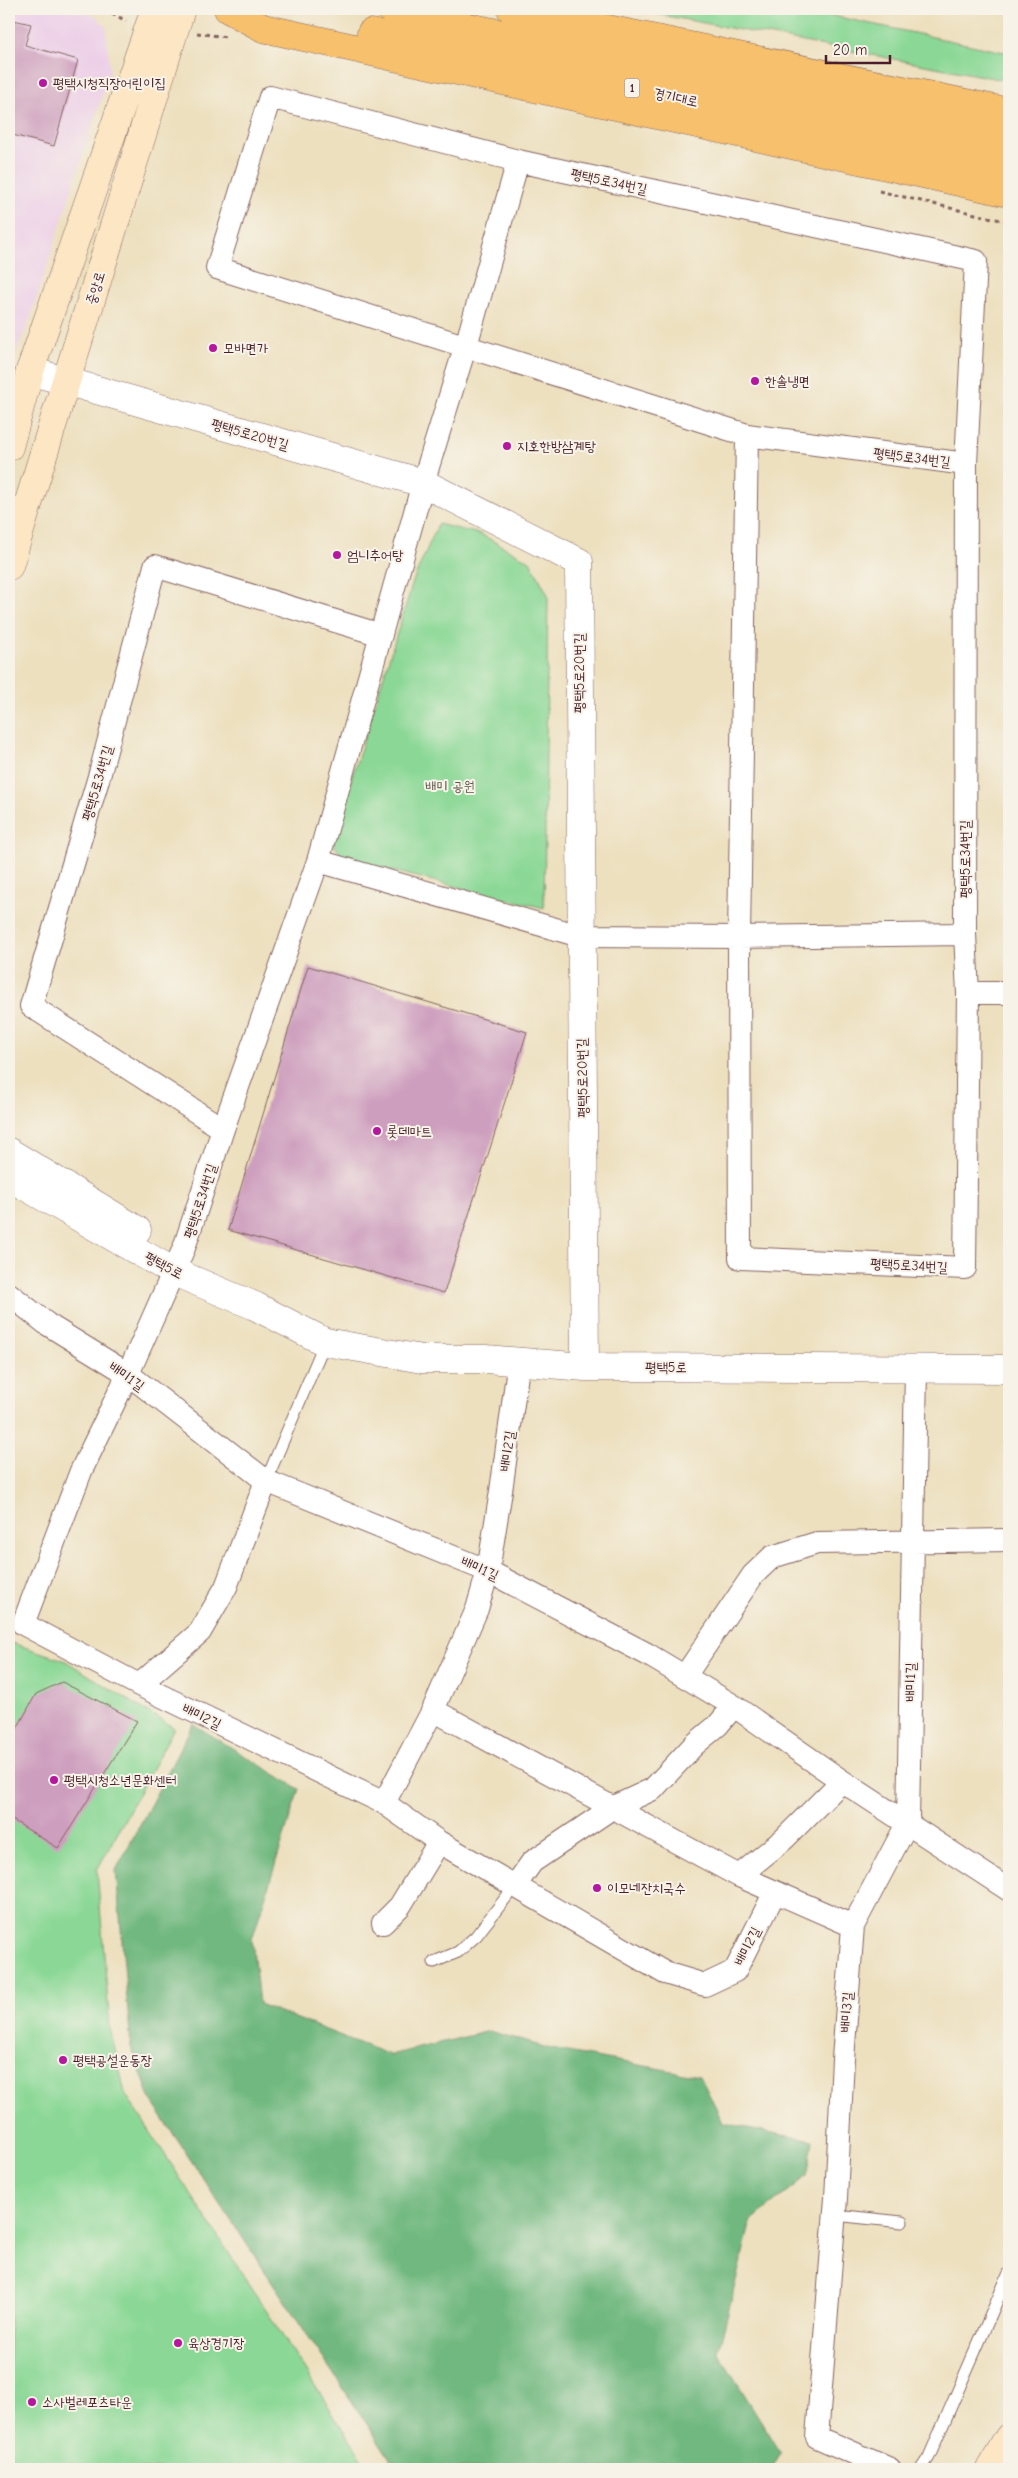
<svg xmlns="http://www.w3.org/2000/svg" width="1018" height="2478" viewBox="0 0 1018 2478" font-family="'Comic Neue','Poor Story',sans-serif">
  <style>
    .built { fill: #edd0e8 }
    .green { fill: #8bd896; stroke: #6a7c60 }
    .forest { fill: #70b87f; stroke: #5d6c55 }
    .building { fill: #cd9ebe }
    .lines { fill: none; stroke-linecap: round; stroke-linejoin: round }
    .service-casing { stroke: #83635f; stroke-width: 13 }
    .minor-casing { stroke: #83635f; stroke-width: 24 }
    .tertiary-casing { stroke: #83635f; stroke-width: 29 }
    .secondary-casing { stroke: #83635f; stroke-width: 29 }
    .primary-casing { stroke: #83635f; stroke-width: 29 }
    .path { stroke: #83635f; stroke-width: 3; stroke-dasharray: 4 4; stroke-linecap: butt }
    .service { stroke: #fff; stroke-width: 11 }
    .minor { stroke: #fff; stroke-width: 22 }
    .tertiary { stroke: #fff; stroke-width: 28 }
    .secondary { stroke: #fce6c4; stroke-width: 28 }
    .primary { stroke: #f7c06c; stroke-width: 28 }
    .poi-dot { fill: #b5179e; stroke: #f7f3e8; stroke-width: 2 }
    .labels { text-anchor: middle; stroke-width: 4; stroke-linejoin: round; paint-order: stroke }
    .shield { fill: #f7f3e8; stroke: #7e5f64; stroke-width: 1 }
    .shield-label { font-size: 12px; font-weight: bold; fill: #4a1f2b }
    .poi-label { font-size: 14px; fill: #4a1f2b; stroke: #f7f3e8; text-anchor: start }
    .street-label { font-size: 14px; fill: #4a1f2b; stroke: #f7f3e8 }
    .park-label { font-size: 14px; fill: #5e564b; stroke: #f7f3e8 }
  </style>
  <rect width="100%" height="100%" fill="#f7f3e8"/>
  <filter id="ink" filterUnits="userSpaceOnUse"><feTurbulence type="fractalNoise" baseFrequency=".02" numOctaves="2"/><feDisplacementMap in="SourceGraphic" scale="10" xChannelSelector="R" yChannelSelector="G"/><feConvolveMatrix kernelMatrix="1 2 1 2 8 2 1 2 1" color-interpolation-filters="sRGB"/></filter>
  <filter id="wash" filterUnits="userSpaceOnUse"><feTurbulence type="fractalNoise" baseFrequency=".0096" numOctaves="4" result="noise"/><feDisplacementMap in="SourceGraphic" scale="20" xChannelSelector="R" yChannelSelector="G"/><feGaussianBlur stdDeviation="1.12" result="paint"/><feColorMatrix in="noise" values="0 0 0 0 0 0 0 0 0 0 0 0 0 0 0 0 0 1.4 0 .05"/><feComposite in="paint" operator="in"/></filter>
  <g filter="url(#wash)">
    <rect width="100%" height="100%" fill="#ede0bf"/>
    <path class="built" d="M 9,9 L 64,9 L 96,16 L 106,27 L 110,71 L 30,319 L 9,369 Z"/>
    <path class="green" d="M 630,9 L 800,9 L 1009,53 L 1009,81 Z
      M 438,524 L 480,534 L 530,561 L 548,595 L 544,908 L 343,859 L 332,841 L 414,579 Z
      M 9,1642 L 64,1660 L 174,1728 L 97,1870 L 110,2028 L 125,2093 L 369,2469 L 9,2469 Z"/>
    <path class="forest" d="M 193,1724 L 299,1789 L 252,1939 L 259,2004 L 390,2055 L 489,2031 L 551,2049 L 700,2076 L 723,2123 L 813,2141 L 807,2176 L 751,2221 L 718,2352 L 781,2453 L 772,2469 L 397,2469 L 152,2102 L 131,2047 L 116,1870 Z"/>
    <g id="blocks">
      <path class="building" d="M 9,19 L 31,24 L 25,45 L 78,60 L 54,146 L 9,134 L 13,118 L 9,115 L 9,107 L 14,89 L 9,88 Z
        M 308,966 L 527,1032 L 444,1293 L 228,1230 Z
        M 62,1682 L 137,1721 L 58,1848 L 9,1818 L 9,1743 L 36,1694 Z"/>
    </g>
  </g>
  <g filter="url(#ink)">
    <use href="#blocks" fill-opacity="0" stroke="#83635f" stroke-width="1"/>
    <g class="lines">
      <defs>
        <path id="service" d="M 266,1481 L 325,1342
          M 434,1962 L 458,1952 L 476,1936 L 515,1886
          M 835,2215 L 902,2222
          M 921,2469 L 929,2457 L 1009,2273"/>
        <path id="minor" d="M 518,161 L 469,335 L 423,483 L 318,861 L 223,1129 L 184,1248 L 128,1374 L 81,1471 L 23,1624 L 139,1685 L 384,1803 L 439,1842 L 665,1973 L 705,1985 L 735,1971 L 775,1892
          M 747,435 L 739,937 L 740,1258 L 965,1268 L 968,993 L 965,934 L 966,464 L 976,261 L 518,161 L 270,97 L 217,268 L 747,435 L 966,464
          M 318,861 L 580,936 L 739,937 L 965,934
          M 968,993 L 1009,993
          M 223,1129 L 31,1006 L 100,773 L 155,566 L 381,635
          M 9,1294 L 47,1324 L 128,1374 L 266,1481 L 488,1571 L 647,1654 L 734,1706 L 842,1781 L 1009,1890
          M 685,1676 L 753,1575 L 772,1557 L 817,1543 L 1009,1540
          M 139,1685 L 200,1632 L 226,1587 L 266,1481
          M 433,1710 L 739,1876 L 853,1926
          M 384,1803 L 433,1710 L 477,1609 L 488,1571 L 501,1491 L 519,1360
          M 739,1876 L 784,1839 L 842,1781
          M 515,1886 L 532,1862 L 612,1808 L 653,1789 L 694,1745 L 718,1725 L 734,1706
          M 383,1923 L 400,1906 L 439,1842
          M 890,2469 L 817,2437 L 836,2198 L 843,2059 L 853,1926 L 908,1822 L 916,1368"/>
        <path id="tertiary" d="M 30,371 L 423,483 L 579,562 L 585,1367
          M 9,1152 L 137,1230
          M 9,1177 L 174,1272 L 255,1306 L 325,1342 L 422,1359 L 486,1359 L 585,1367 L 1009,1369"/>
        <path id="secondary" d="M 9,447 L 30,371 L 155,9
          M 9,566 L 181,9
          M 990,2469 L 1009,2437"/>
        <path id="primary" d="M 228,9 L 263,28 L 1009,193
          M 390,9 L 463,26 L 1009,138
          M 511,9 L 1009,112
          M 371,33 L 1009,166"/>
      </defs>
      <use href="#service" class="service-casing"/>
      <use href="#minor" class="minor-casing"/>
      <use href="#tertiary" class="tertiary-casing"/>
      <use href="#secondary" class="secondary-casing"/>
      <use href="#primary" class="primary-casing"/>
      <path class="path" d="M 105,9 L 126,21
        M 197,33 L 226,37
        M 879,191 L 1009,222"/>
      <use href="#service" class="service"/>
      <use href="#minor" class="minor"/>
      <use href="#tertiary" class="tertiary"/>
      <use href="#secondary" class="secondary"/>
      <use href="#primary" class="primary"/>
    </g>
  </g>
  <g class="poi-dot">
    <circle cx="43" cy="83" r="5"/>
    <circle cx="213" cy="348" r="5"/>
    <circle cx="755" cy="381" r="5"/>
    <circle cx="507" cy="446" r="5"/>
    <circle cx="337" cy="555" r="5"/>
    <circle cx="377" cy="1131" r="5"/>
    <circle cx="54" cy="1780" r="5"/>
    <circle cx="597" cy="1888" r="5"/>
    <circle cx="63" cy="2060" r="5"/>
    <circle cx="178" cy="2343" r="5"/>
    <circle cx="32" cy="2402" r="5"/>
  </g>
  <g class="labels">
    <rect class="shield" x="624.5" y="78.5" width="15" height="19" rx="4"/>
    <g class="shield-label">
      <text x="632" y="92">1</text>
    </g>
    <g class="poi-label">
      <text x="53" y="88">평택시청직장어린이집</text>
      <text x="223" y="353">모바면가</text>
      <text x="765" y="386">한솔냉면</text>
      <text x="517" y="451">지호한방삼계탕</text>
      <text x="347" y="560">엄니추어탕</text>
      <text x="387" y="1136">롯데마트</text>
      <text x="64" y="1785">평택시청소년문화센터</text>
      <text x="607" y="1893">이모네잔치국수</text>
      <text x="73" y="2065">평택공설운동장</text>
      <text x="188" y="2348">육상경기장</text>
      <text x="42" y="2407">소사벌레포츠타운</text>
    </g>
    <g class="street-label">
      <text transform="translate(676 97) rotate(12)" y="5">경기대로</text>
      <text transform="translate(609 181) rotate(12)" y="5">평택5로34번길</text>
      <text transform="translate(95 288) rotate(-73)" y="5">중앙로</text>
      <text transform="translate(250 434) rotate(16)" y="5">평택5로20번길</text>
      <text transform="translate(912 457) rotate(7)" y="5">평택5로34번길</text>
      <text transform="translate(579 673) rotate(-90)" y="5">평택5로20번길</text>
      <text transform="translate(97 783) rotate(-74)" y="5">평택5로34번길</text>
      <text transform="translate(965 859) rotate(-90)" y="5">평택5로34번길</text>
      <text transform="translate(582 1078) rotate(-91)" y="5">평택5로20번길</text>
      <text transform="translate(200 1201) rotate(-72)" y="5">평택5로34번길</text>
      <text transform="translate(164 1265) rotate(28)" y="5">평택5로</text>
      <text transform="translate(909 1265) rotate(3)" y="5">평택5로34번길</text>
      <text x="666" y="1372">평택5로</text>
      <text transform="translate(127 1376) rotate(35)" y="5">배미1길</text>
      <text transform="translate(507 1451) rotate(-82)" y="5">배미2길</text>
      <text transform="translate(480 1568) rotate(24)" y="5">배미1길</text>
      <text transform="translate(910 1682) rotate(-89)" y="5">배미1길</text>
      <text transform="translate(202 1716) rotate(26)" y="5">배미2길</text>
      <text transform="translate(747 1946) rotate(-63)" y="5">배미2길</text>
      <text transform="translate(846 2012) rotate(-86)" y="5">배미3길</text>
    </g>
    <g class="park-label">
      <text x="450" y="791">배미 공원</text>
    </g>
  </g>
  <rect width="1018" height="2478" fill="none" stroke="#f7f3e8" stroke-width="30"/>
  <path d="M826 55v8h64v-8" fill="none" stroke="#4a1f2b" stroke-width="2.5"/>
  <text x="833" y="55" font-size="15" fill="#4a1f2b" stroke="#f7f3e8" stroke-width="4" paint-order="stroke">20 m</text>
</svg>
